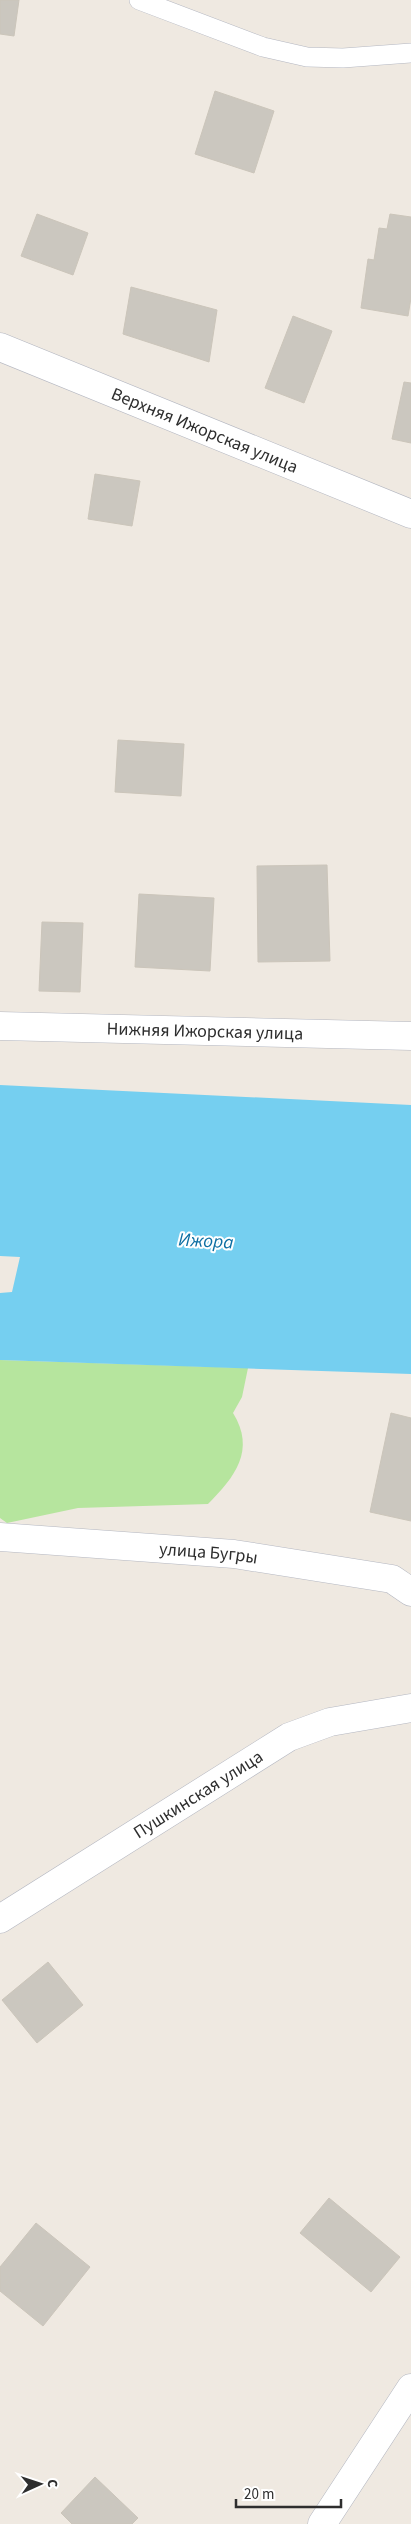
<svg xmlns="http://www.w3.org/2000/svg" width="411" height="2524" viewBox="0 0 411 2524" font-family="'Source Sans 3',sans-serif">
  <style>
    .green { fill: #b6e59e }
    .water { fill: #75cff0 }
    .building { fill: #cbc7bf; stroke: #cbc5ba }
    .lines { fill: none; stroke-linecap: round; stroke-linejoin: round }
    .lane-casing { stroke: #b4b7c1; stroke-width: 20 }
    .street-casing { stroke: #b4b7c1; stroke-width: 29 }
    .lane { stroke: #fff; stroke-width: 19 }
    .street { stroke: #fff; stroke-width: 28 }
    .labels { text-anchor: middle; stroke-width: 4; stroke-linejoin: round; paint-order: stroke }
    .street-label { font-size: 18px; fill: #2e2e2e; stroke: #fff }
    .water-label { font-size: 19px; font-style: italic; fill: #0d6fa3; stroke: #fff }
  </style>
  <rect width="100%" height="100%" fill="#efe9e1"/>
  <path class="green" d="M 0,1360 L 248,1368 L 242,1397 L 233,1413 C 256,1450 235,1477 208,1504 L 78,1508 L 7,1523 L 0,1518 Z"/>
  <path class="water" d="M 0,1085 L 411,1105 L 411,1374 L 0,1360 L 0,1293 L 12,1292 L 20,1257 L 0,1256 Z"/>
  <path class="building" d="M 0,0 L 19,0 L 14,36 L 0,34 Z
    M 215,91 L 274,111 L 254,173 L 195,154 Z
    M 37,214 L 88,233 L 73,275 L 21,256 Z
    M 390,214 L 411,217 L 411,298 L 408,316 L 361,308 L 368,259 L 374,260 L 379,228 L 387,229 Z
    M 131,287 L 217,310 L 209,362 L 123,334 Z
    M 293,316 L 332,331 L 304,403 L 265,388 Z
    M 404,382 L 411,383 L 411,443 L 392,439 Z
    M 95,474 L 140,481 L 132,526 L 88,519 Z
    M 118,740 L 184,744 L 181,796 L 115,792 Z
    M 327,865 L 330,961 L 258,962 L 257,866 Z
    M 139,894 L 214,898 L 210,971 L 135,967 Z
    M 42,922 L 83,923 L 80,992 L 39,991 Z
    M 391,1413 L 411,1418 L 411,1521 L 370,1512 Z
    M 48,1962 L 83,2005 L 37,2043 L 2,2000 Z
    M 329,2198 L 400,2257 L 371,2292 L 300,2233 Z
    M 36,2223 L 90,2267 L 43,2326 L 0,2291 L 0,2267 Z
    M 95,2477 L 138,2518 L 132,2524 L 72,2524 L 61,2513 Z"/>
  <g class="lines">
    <defs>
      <path id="lane" d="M 139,0 L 263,47 L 307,57 L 343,58 L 411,53"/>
      <g id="street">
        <path id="s1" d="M 0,347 L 411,514"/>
        <path id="s2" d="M 0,1026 L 411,1036"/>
        <path id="s3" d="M 0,1537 L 234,1554 L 392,1579 L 411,1592"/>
        <path id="s4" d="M 0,1919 L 289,1737 L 330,1722 L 411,1708"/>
        <path d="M 322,2524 L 411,2388"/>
      </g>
    </defs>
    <use href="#lane" class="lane-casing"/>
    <use href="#street" class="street-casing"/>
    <use href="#lane" class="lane"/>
    <use href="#street" class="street"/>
  </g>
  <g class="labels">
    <g class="street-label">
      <text dy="6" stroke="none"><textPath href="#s1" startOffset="221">Верхняя Ижорская улица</textPath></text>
      <text dy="6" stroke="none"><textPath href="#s2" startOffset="205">Нижняя Ижорская улица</textPath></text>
      <text dy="6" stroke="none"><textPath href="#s3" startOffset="209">улица Бугры</textPath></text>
      <text dy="6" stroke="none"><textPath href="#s4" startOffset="234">Пушкинская улица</textPath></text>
    </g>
    <g class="water-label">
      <text transform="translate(206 1240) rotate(3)" y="7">Ижора</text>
    </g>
  </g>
  <g transform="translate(40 2484) rotate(87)" stroke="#ffffff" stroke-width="4" paint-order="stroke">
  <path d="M0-4L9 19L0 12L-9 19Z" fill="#2e2e2e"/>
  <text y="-8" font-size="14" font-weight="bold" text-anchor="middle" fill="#2e2e2e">С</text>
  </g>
  <path d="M236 2499v8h105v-8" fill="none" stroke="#2e2e2e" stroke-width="2.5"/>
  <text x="244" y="2499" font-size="15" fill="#2e2e2e" stroke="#ffffff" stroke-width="4" paint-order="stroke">20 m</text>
</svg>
